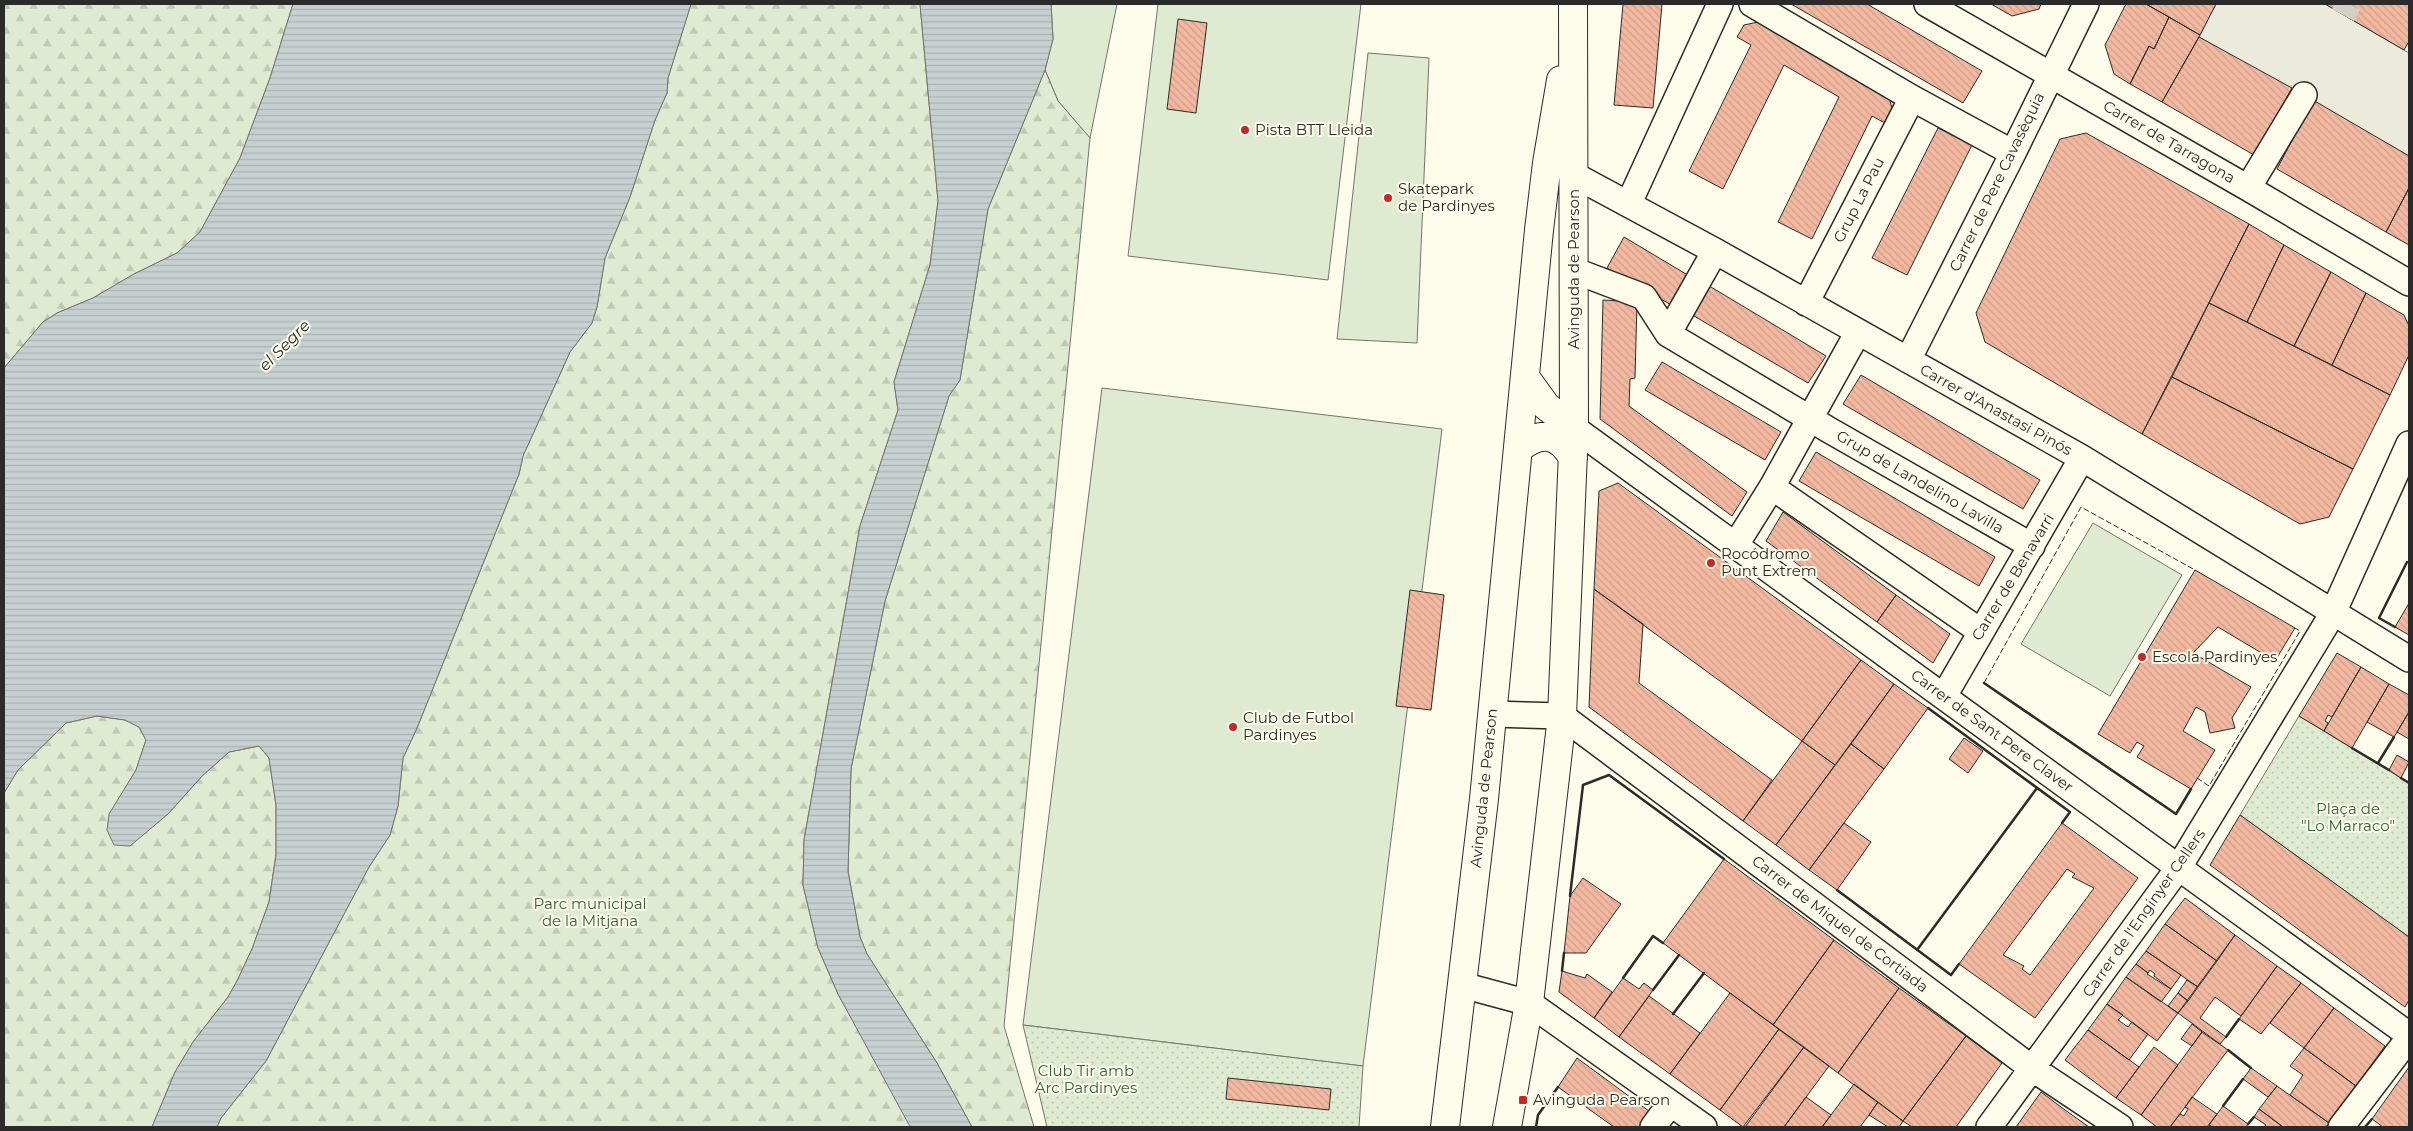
<svg xmlns="http://www.w3.org/2000/svg" width="2413" height="1131" viewBox="0 0 2413 1131" font-family="Montserrat,sans-serif">
  <style>
    .green { fill: #deebd1; stroke: #74746e }
    .forest { fill: url(#forest-firs); stroke: #74746e }
    .park { fill: url(#park-dots); stroke: #74746e }
    .parking { fill: #eceadb; stroke: #74746e }
    .water { fill: url(#water-rules); stroke: #74746e }
    .building { fill: url(#building-back-hatch); stroke: #2b2b2b; fill-rule: evenodd }
    .lines { fill: none; stroke-linecap: round; stroke-linejoin: round }
    .street-tunnel { stroke: #d3d1c4; stroke-width: 25; stroke-dasharray: 25 12; stroke-linecap: butt }
    .street-casing { stroke: #2b2b2b; stroke-width: 28 }
    .secondary-casing { stroke: #2b2b2b; stroke-width: 30 }
    .street { stroke: #fdfbea; stroke-width: 25 }
    .secondary { stroke: #fdfbea; stroke-width: 28 }
    .fence { stroke: #2b2b2b; stroke-width: 1; stroke-dasharray: 6 2.5; stroke-linecap: butt }
    .wall { stroke: #2b2b2b; stroke-width: 2.5 }
    .poi-dot { fill: #c62828; stroke: #fdfbea; stroke-width: 2 }
    .labels { text-anchor: middle; stroke-width: 4; stroke-linejoin: round; paint-order: stroke }
    .poi-label { font-size: 15px; fill: #2b2b2b; stroke: #fdfbea; text-anchor: start }
    .street-label { font-size: 15px; fill: #2b2b2b; stroke: #fdfbea }
    .park-label { font-size: 15px; fill: #34623c; stroke: #fdfbea }
    .water-label { font-size: 16px; font-style: italic; fill: #2b2b2b; stroke: #fdfbea }
  </style>
  <defs>
    <pattern id="forest-firs" width="22" height="20" patternUnits="userSpaceOnUse" patternTransform="scale(1.25)"><rect width="22" height="20" fill="#deebd1"/><path d="M5 1l3.5 6h-7zM16 11l3.5 6h-7z" fill="#bfcab4"/></pattern>
    <pattern id="park-dots" width="8" height="8" patternUnits="userSpaceOnUse" patternTransform="scale(1.25)"><rect width="8" height="8" fill="#deebd1"/><path d="M2 2h.1M6 6h.1" fill="none" stroke="#bfcab4" stroke-width="1.8" stroke-linecap="round"/></pattern>
    <pattern id="water-rules" width="6" height="5" patternUnits="userSpaceOnUse" patternTransform="scale(1.25)"><rect width="6" height="5" fill="#c7d0d0"/><path d="M0 2.5h6" fill="none" stroke="#abb3b3"/></pattern>
    <pattern id="building-back-hatch" width="6" height="6" patternUnits="userSpaceOnUse" patternTransform="scale(1.25)"><rect width="6" height="6" fill="#f2b8a0"/><path d="M-1 5l2 2M0 0l6 6M5-1l2 2" fill="none" stroke="#d09e8a"/></pattern>
  </defs>
  <rect width="100%" height="100%" fill="#fdfbea"/>
  <path class="green" d="M 1051,4 L 1117,4 L 1090,138 L 1058,101 L 1045,70 L 1053,39 Z
    M 1158,4 L 1361,4 L 1328,280 L 1128,256 Z
    M 1368,53 L 1429,58 L 1417,343 L 1337,339 Z
    M 1102,388 L 1442,429 L 1363,1066 L 1023,1025 Z
    M 2093,523 L 2182,575 L 2110,696 L 2021,644 Z"/>
  <path class="forest" d="M 4,4 L 293,4 L 270,78 L 240,158 L 200,232 L 177,253 L 134,274 L 93,298 L 57,313 L 43,322 L 4,368 Z
    M 691,4 L 920,4 L 938,201 L 930,265 L 894,382 L 898,410 L 860,526 L 804,840 L 803,885 L 818,948 L 838,994 L 911,1127 L 217,1127 L 221,1118 L 266,1061 L 369,867 L 390,835 L 398,806 L 403,758 L 417,728 L 519,474 L 523,456 L 570,352 L 592,323 L 597,307 L 605,258 L 630,197 L 655,120 L 667,93 L 668,78 Z
    M 1045,70 L 1058,101 L 1090,138 L 1004,1026 L 1034,1127 L 972,1127 L 937,1063 L 867,954 L 860,937 L 848,871 L 851,769 L 885,601 L 949,396 L 960,380 L 988,209 Z
    M 97,716 L 125,720 L 139,727 L 146,740 L 136,770 L 119,799 L 129,846 L 168,814 L 202,776 L 229,752 L 259,746 L 269,758 L 276,805 L 276,854 L 269,902 L 252,949 L 237,981 L 228,997 L 193,1042 L 175,1072 L 152,1127 L 4,1127 L 4,793 L 18,770 L 66,723 Z"/>
  <path class="park" d="M 2299,716 L 2409,783 L 2409,937 L 2240,815 Z
    M 1023,1025 L 1363,1066 L 1359,1127 L 1047,1127 Z"/>
  <path class="parking" d="M 2216,4 L 2325,4 L 2409,53 L 2409,156 L 2199,37 Z"/>
  <path class="water" d="M 293,4 L 691,4 L 668,78 L 667,93 L 655,120 L 630,197 L 605,258 L 597,307 L 592,323 L 570,352 L 523,456 L 519,474 L 417,728 L 403,758 L 398,806 L 390,835 L 369,867 L 266,1061 L 221,1118 L 217,1127 L 152,1127 L 175,1072 L 193,1042 L 228,997 L 237,981 L 252,949 L 269,902 L 276,855 L 276,805 L 269,758 L 259,746 L 229,752 L 202,776 L 168,814 L 130,846 L 114,845 L 107,830 L 109,814 L 136,770 L 146,740 L 139,727 L 125,720 L 97,716 L 66,723 L 18,770 L 4,793 L 4,368 L 43,322 L 57,313 L 93,298 L 134,274 L 177,253 L 200,232 L 240,158 L 270,78 Z
    M 920,4 L 1051,4 L 1053,39 L 1045,70 L 988,209 L 960,380 L 949,396 L 885,601 L 851,769 L 848,871 L 860,937 L 867,954 L 937,1063 L 972,1127 L 911,1127 L 908,1123 L 838,994 L 818,948 L 803,885 L 804,840 L 860,526 L 898,410 L 894,382 L 930,265 L 938,201 Z"/>
  <path class="building" d="M 1623,4 L 1662,4 L 1653,108 L 1614,105 Z
    M 1791,4 L 1867,4 L 1982,71 L 1963,103 Z
    M 1991,4 L 2041,4 L 2039,9 L 2012,16 Z
    M 2126,4 L 2146,4 L 2169,17 L 2154,49 L 2149,46 L 2130,84 L 2114,74 L 2105,45 Z
    M 2146,4 L 2216,4 L 2200,35 Z
    M 2325,4 L 2409,4 L 2409,41 L 2404,50 Z
    M 2169,17 L 2200,35 L 2162,102 L 2130,84 L 2149,46 L 2154,49 Z
    M 1178,19 L 1207,23 L 1196,113 L 1167,109 Z
    M 1758,22 L 1889,98 L 1893,111 L 1885,123 L 1872,116 L 1812,239 L 1778,222 L 1839,97 L 1784,65 L 1723,189 L 1689,171 L 1751,45 L 1737,37 L 1744,25 Z
    M 2199,37 L 2292,88 L 2254,155 L 2162,102 Z
    M 2313,100 L 2409,156 L 2409,188 L 2386,232 L 2277,169 Z
    M 1938,128 L 1972,145 L 1907,275 L 1872,258 Z
    M 2086,133 L 2249,224 L 2142,434 L 1985,342 L 1976,313 L 2060,139 Z
    M 2409,188 L 2409,245 L 2386,232 Z
    M 2249,224 L 2284,245 L 2247,322 L 2209,303 Z
    M 1624,237 L 1691,277 L 1673,306 L 1607,268 Z
    M 2284,245 L 2331,272 L 2294,346 L 2247,322 Z
    M 2331,272 L 2366,293 L 2332,365 L 2294,346 Z
    M 1706,284 L 1826,356 L 1808,383 L 1689,313 Z
    M 2366,293 L 2404,315 L 2409,326 L 2409,355 L 2390,395 L 2332,365 Z
    M 1603,300 L 1637,302 L 1635,378 L 1630,379 L 1629,406 L 1747,492 L 1732,516 L 1600,419 Z
    M 2209,303 L 2390,395 L 2353,469 L 2172,377 Z
    M 1662,362 L 1781,432 L 1765,460 L 1645,390 Z
    M 1861,375 L 2040,480 L 2023,509 L 1843,404 Z
    M 2172,377 L 2353,469 L 2329,517 L 2300,524 L 2142,434 Z
    M 1816,452 L 1995,557 L 1979,586 L 1799,481 Z
    M 1618,483 L 1861,660 L 1802,741 L 1594,589 L 1599,491 Z
    M 1783,512 L 1896,595 L 1877,622 L 1766,541 Z
    M 2195,570 L 2295,628 L 2275,661 L 2218,627 L 2193,653 L 2251,687 L 2232,718 L 2235,728 L 2210,733 L 2205,712 L 2196,707 L 2183,731 L 2215,750 L 2191,789 L 2137,757 L 2144,746 L 2137,742 L 2130,753 L 2098,734 Z
    M 1594,589 L 1643,624 L 1639,683 L 1772,780 L 1743,821 L 1589,707 Z
    M 1410,590 L 1444,595 L 1431,710 L 1396,706 Z
    M 1896,595 L 1950,634 L 1933,663 L 1877,622 Z
    M 2409,603 L 2409,635 L 2395,627 Z
    M 2337,653 L 2361,667 L 2332,717 L 2328,715 L 2325,721 L 2328,723 L 2324,731 L 2299,716 Z
    M 1861,660 L 1894,684 L 1835,765 L 1802,741 Z
    M 2361,667 L 2389,684 L 2352,748 L 2324,731 Z
    M 1894,684 L 1928,708 L 1884,769 L 1851,744 Z
    M 2389,684 L 2409,695 L 2409,712 L 2394,737 L 2367,722 Z
    M 2409,712 L 2409,739 L 2397,732 Z
    M 1964,738 L 1983,751 L 1968,773 L 1949,759 Z
    M 1802,741 L 1835,765 L 1776,845 L 1743,821 Z
    M 1851,744 L 1884,769 L 1809,870 L 1776,845 Z
    M 2397,755 L 2409,762 L 2401,778 L 2389,770 Z
    M 2240,815 L 2409,937 L 2409,1000 L 2405,1007 L 2210,865 Z
    M 1844,823 L 1871,842 L 1837,890 L 1809,870 Z
    M 2062,823 L 2138,878 L 2035,1018 L 1959,964 ZM 2067,869 L 2075,874 L 2072,877 L 2094,888 L 2030,975 L 2022,969 L 2024,966 L 2003,955 Z
    M 1724,859 L 1834,940 L 1773,1025 L 1663,943 Z
    M 1583,878 L 1621,904 L 1586,953 L 1564,953 L 1570,896 Z
    M 2185,898 L 2235,935 L 2217,961 L 2165,924 Z
    M 2165,924 L 2217,961 L 2198,987 L 2146,951 Z
    M 2235,935 L 2277,966 L 2241,1016 L 2215,997 L 2200,1018 L 2226,1037 L 2220,1044 L 2178,1013 Z
    M 1834,940 L 1899,988 L 1838,1073 L 1773,1025 Z
    M 2146,951 L 2181,975 L 2171,989 L 2154,976 L 2155,974 L 2150,970 L 2148,973 L 2136,964 Z
    M 2136,964 L 2148,973 L 2147,974 L 2171,989 L 2161,1002 L 2126,977 Z
    M 2277,966 L 2301,983 L 2261,1034 L 2239,1019 Z
    M 1562,971 L 1585,978 L 1587,974 L 1612,992 L 1594,1018 L 1559,992 Z
    M 2126,977 L 2178,1013 L 2157,1041 L 2107,1004 Z
    M 1623,978 L 1639,989 L 1644,983 L 1653,990 L 1619,1037 L 1594,1018 Z
    M 2187,980 L 2198,987 L 2188,1001 L 2178,993 Z
    M 2301,983 L 2334,1008 L 2304,1048 L 2270,1023 Z
    M 1899,988 L 1966,1036 L 1903,1121 L 1838,1073 Z
    M 1730,993 L 1779,1029 L 1720,1110 L 1670,1074 Z
    M 2178,993 L 2188,1001 L 2178,1013 L 2168,1006 Z
    M 1649,996 L 1700,1033 L 1670,1074 L 1619,1037 Z
    M 2107,1004 L 2123,1015 L 2118,1020 L 2128,1027 L 2132,1022 L 2148,1034 L 2129,1060 L 2088,1030 Z
    M 2334,1008 L 2385,1046 L 2356,1086 L 2304,1048 Z
    M 2192,1024 L 2202,1032 L 2192,1046 L 2181,1039 Z
    M 1779,1029 L 1804,1047 L 1743,1127 L 1720,1110 Z
    M 2088,1030 L 2139,1067 L 2116,1098 L 2065,1060 Z
    M 2202,1032 L 2228,1050 L 2170,1127 L 2157,1127 L 2141,1115 Z
    M 1966,1036 L 2002,1063 L 1956,1127 L 1912,1127 L 1903,1121 Z
    M 1804,1047 L 1829,1066 L 1784,1127 L 1745,1127 Z
    M 2154,1047 L 2178,1065 L 2141,1115 L 2116,1098 Z
    M 2304,1048 L 2356,1086 L 2329,1123 L 2290,1095 L 2303,1075 L 2290,1066 Z
    M 1577,1058 L 1653,1114 L 1644,1127 L 1614,1127 L 1558,1087 Z
    M 2409,1067 L 2409,1127 L 2383,1127 L 2372,1119 Z
    M 2251,1068 L 2277,1086 L 2268,1097 L 2243,1079 Z
    M 1228,1078 L 1331,1089 L 1329,1110 L 1226,1099 Z
    M 1854,1084 L 1878,1102 L 1869,1115 L 1860,1127 L 1822,1127 Z
    M 2277,1086 L 2329,1123 L 2326,1127 L 2283,1127 L 2259,1109 Z
    M 2041,1092 L 2065,1110 L 2089,1127 L 2016,1127 Z
    M 1806,1097 L 1831,1115 L 1822,1127 L 1784,1127 Z
    M 2192,1097 L 2217,1114 L 2207,1127 L 2170,1127 L 2180,1114 L 2184,1116 L 2188,1109 L 2185,1107 Z
    M 1878,1102 L 1903,1121 L 1899,1127 L 1888,1127 L 1869,1115 Z
    M 2223,1106 L 2248,1124 L 2246,1127 L 2213,1127 L 2209,1125 Z
    M 2259,1109 L 2283,1127 L 2264,1127 L 2266,1125 L 2254,1117 Z"/>
  <g class="lines">
    <path class="street-tunnel" d="M 2343,15 L 2349,4"/>
    <defs>
      <path id="street" d="M 1752,4 L 1912,98 L 1806,303
        M 1927,4 L 2248,188 L 2409,283
        M 1912,98 L 2013,153
        M 1574,175 L 1715,251 L 2082,458 L 2409,659
        M 2248,188 L 2304,95
        M 1629,203 L 1720,4
        M 1573,270 L 1644,297 L 1668,334 L 1829,430 L 2032,546
        M 1858,332 L 1772,487 L 1980,631
        M 1668,334 L 1715,251
        M 1908,360 L 2013,153 L 2086,4
        M 1574,428 L 2409,1035
        M 1735,546 L 1772,487
        M 1944,696 L 2082,458
        M 1492,714 L 1562,716 L 2033,1069 L 2120,1127
        M 1462,985 L 1529,1003 L 1704,1127
        M 1653,1127 L 1670,1104
        M 1989,1127 L 2179,867 L 2333,613 L 2409,444
        M 2341,1127 L 2409,1038"/>
      <path id="secondary" d="M 1525,377 L 1546,406 L 1574,428
        M 1518,449 C 1540,431 1558,432 1573,458
        M 1445,1127 L 1484,799 L 1539,230 L 1547,163 L 1561,80
        M 1507,1127 L 1529,1003 L 1562,716 L 1574,428 L 1573,4"/>
    </defs>
    <use href="#street" class="street-casing"/>
    <use href="#secondary" class="secondary-casing"/>
    <use href="#street" class="street"/>
    <use href="#secondary" class="secondary"/>
    <path class="fence" d="M 1984,683 L 2081,507 L 2195,570
      M 2197,778 L 2209,786 L 2300,631 L 2295,628"/>
    <path class="wall" d="M 2395,627 L 2379,618 L 2407,562
      M 1984,683 L 2176,814 L 2191,789
      M 1928,708 L 2070,812 L 2062,823
      M 2352,748 L 2389,770
      M 2378,763 L 2394,737
      M 2401,778 L 2409,783
      M 1837,890 L 1951,975 L 1959,964
      M 1570,896 L 1583,785 L 1609,775 L 1724,859
      M 1917,950 L 2037,788
      M 1562,971 L 1564,953
      M 1623,978 L 1653,936 L 1663,943
      M 1653,990 L 1679,955
      M 1673,1014 L 1704,973
      M 2226,1037 L 2239,1019
      M 2228,1050 L 2251,1068
      M 2223,1106 L 2243,1079
      M 2248,1124 L 2254,1117
      M 1536,1127 L 1538,1115 L 1558,1087
      M 2365,1127 L 2372,1119"/>
  </g>
  <g class="poi-dot">
    <circle cx="1245" cy="130" r="5"/>
    <circle cx="1388" cy="198" r="5"/>
    <circle cx="1711" cy="563" r="5"/>
    <circle cx="2142" cy="657" r="5"/>
    <circle cx="1233" cy="727" r="5"/>
    <rect x="1518" y="1095" width="10" height="10" rx="2.5"/>
  </g>
  <g class="labels">
    <g class="poi-label">
      <text x="1255" y="135">Pista BTT Lleida</text>
      <text x="1398" y="194">Skatepark<tspan x="1398" dy="17">de Pardinyes</tspan></text>
      <text x="1721" y="559">Rocódromo<tspan x="1721" dy="17">Punt Extrem</tspan></text>
      <text x="2152" y="662">Escola Pardinyes</text>
      <text x="1243" y="723">Club de Futbol<tspan x="1243" dy="17">Pardinyes</tspan></text>
      <text x="1533" y="1105">Avinguda Pearson</text>
    </g>
    <g class="street-label">
      <text transform="translate(2169 142) rotate(30)" y="5">Carrer de Tarragona</text>
      <text transform="translate(1997 182) rotate(-64)" y="5">Carrer de Pere Cavasèquia</text>
      <text transform="translate(1859 200) rotate(-63)" y="5">Grup La Pau</text>
      <text transform="translate(1574 269) rotate(-90)" y="5">Avinguda de Pearson</text>
      <text transform="translate(1996 410) rotate(29)" y="5">Carrer d'Anastasi Pinós</text>
      <text transform="translate(1920 482) rotate(30)" y="5">Grup de Landelino Lavilla</text>
      <text transform="translate(2013 577) rotate(-59)" y="5">Carrer de Benavarri</text>
      <text transform="translate(1992 731) rotate(36)" y="5">Carrer de Sant Pere Claver</text>
      <text transform="translate(1484 788) rotate(-84)" y="5">Avinguda de Pearson</text>
      <text transform="translate(2144 913) rotate(-55)" y="5">Carrer de l'Enginyer Cellers</text>
      <text transform="translate(1840 924) rotate(37)" y="5">Carrer de Miquel de Cortiada</text>
    </g>
    <g class="park-label">
      <text x="2348" y="814">Plaça de<tspan x="2348" dy="17">"Lo Marraco"</tspan></text>
      <text x="590" y="909">Parc municipal<tspan x="590" dy="17">de la Mitjana</tspan></text>
      <text x="1086" y="1076">Club Tir amb<tspan x="1086" dy="17">Arc Pardinyes</tspan></text>
    </g>
    <g class="water-label">
      <text transform="translate(284 345) rotate(-45)" y="6">el Segre</text>
    </g>
  </g>
  <rect width="2413" height="1131" fill="none" stroke="#2b2b2b" stroke-width="10"/>
</svg>
